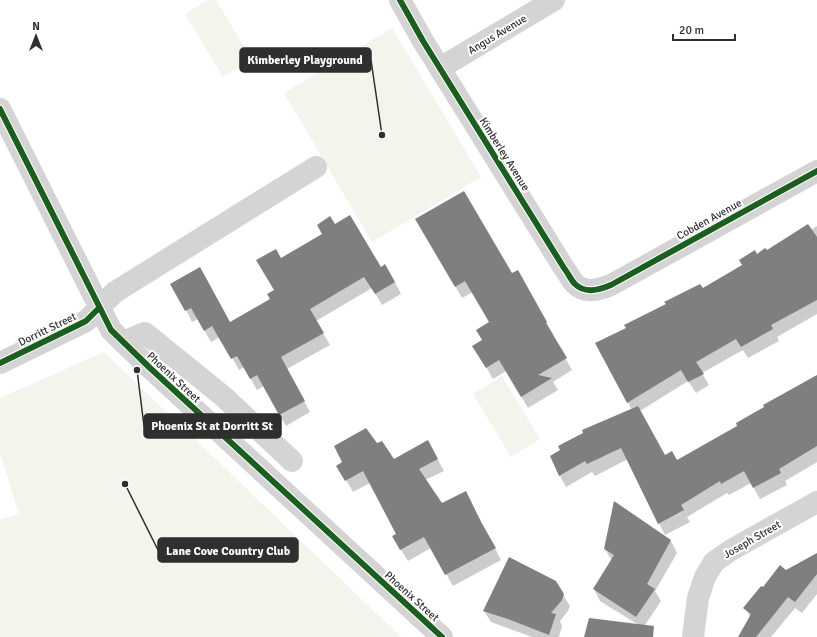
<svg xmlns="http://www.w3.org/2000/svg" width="817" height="637" viewBox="0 0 817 637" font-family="Signika,sans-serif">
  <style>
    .green { fill: #f1f5eb }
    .shadow { fill: #0003 }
    .building { fill: #7f7f7f }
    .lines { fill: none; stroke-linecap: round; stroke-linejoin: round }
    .minor { stroke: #d4d4d4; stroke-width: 22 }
    .cycleway-casing { stroke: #fff; stroke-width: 8 }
    .cycleway { stroke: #1b5e20; stroke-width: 6 }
    .labels { text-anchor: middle; stroke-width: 4; stroke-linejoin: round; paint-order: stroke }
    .street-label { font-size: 11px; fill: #2f2f2f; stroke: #fff }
    .leader { fill: none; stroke: #2f2f2f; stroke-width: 1.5 }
    .callout-dot { fill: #2f2f2f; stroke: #fff; stroke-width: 1.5 }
    .callout { fill: #2f2f2f; stroke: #2f2f2f; stroke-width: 1.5 }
    .callout-label { font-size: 12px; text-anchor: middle; font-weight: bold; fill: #fff }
  </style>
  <rect width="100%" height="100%" fill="#fff"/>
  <path class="green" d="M 208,0 L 216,0 L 252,60 L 223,77 L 185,14 Z
    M 392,28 L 481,177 L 372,242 L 284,93 Z
    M 104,352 L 401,637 L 0,637 L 0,520 L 19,514 L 0,453 L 0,398 Z
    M 502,376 L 540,439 L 511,457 L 473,394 Z"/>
  <path class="shadow" d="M 417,219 L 512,274 L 517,271 L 553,334 L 552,335 L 572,370 L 553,382 L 558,390 L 528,408 L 506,371 L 493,379 L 474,346 L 483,340 L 490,323 L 473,292 L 462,298 Z
    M 334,225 L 395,282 L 401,294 L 382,305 L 372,288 L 316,321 L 330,345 L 287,369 L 310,412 L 286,426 L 264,386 L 257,390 L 244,367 L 239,370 L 220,337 L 211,342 L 198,319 L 192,322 L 186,310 L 207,280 L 230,323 L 271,299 L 275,291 L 281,259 L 323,234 Z
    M 817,226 L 817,314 L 777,337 L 779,341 L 748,358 L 743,350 L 702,373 L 709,385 L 696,393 L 688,381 L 640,411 L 665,456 L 677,462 L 739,427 L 805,383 L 804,382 L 817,376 L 817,462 L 785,481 L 787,485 L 760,499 L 751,483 L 729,495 L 727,493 L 687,517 L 690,522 L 665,535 L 659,523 L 628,459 L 595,476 L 592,472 L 566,487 L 560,476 L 551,456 L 632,410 L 597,344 L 702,290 L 743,265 L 757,255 L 811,230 Z
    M 428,441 L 444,471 L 425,480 L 441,504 L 466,492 L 501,560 L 453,586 L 431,548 L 408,561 L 393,537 L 397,535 L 370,483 L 353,492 L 338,466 L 377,445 L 393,461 Z
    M 615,503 L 671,541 L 677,553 L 655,591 L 661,601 L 643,628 L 648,637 L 585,637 L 642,627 L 600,601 L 594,589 L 612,561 L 605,549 Z
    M 817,554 L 817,594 L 802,613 L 795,608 L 771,637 L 739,637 L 750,617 L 745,608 L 763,588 L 786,571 Z
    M 563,595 L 570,606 L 568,611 L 560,621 L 562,626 L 559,637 L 532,637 L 491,622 L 484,611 Z"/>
  <path class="building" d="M 464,191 L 512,273 L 518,270 L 547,322 L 546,323 L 567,358 L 538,375 L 552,378 L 521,397 L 499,360 L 486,368 L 472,346 L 482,340 L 476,330 L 489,322 L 465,281 L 455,287 L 415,219 Z
    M 350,215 L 381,267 L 385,264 L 395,282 L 375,294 L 364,277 L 310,309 L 324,333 L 281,357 L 305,401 L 279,415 L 257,375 L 250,379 L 237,356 L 231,359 L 212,326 L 204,331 L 191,308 L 185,311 L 170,284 L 200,267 L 230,322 L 270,299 L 267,294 L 274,290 L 256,260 L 276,249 L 281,258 L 322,234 L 317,225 L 330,216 L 335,224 Z
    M 808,224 L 817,237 L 817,300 L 771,325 L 773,329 L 741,347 L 736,339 L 696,362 L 704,374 L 688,382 L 681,370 L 627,403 L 595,343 L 626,328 L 624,325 L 666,304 L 664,302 L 700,284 L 703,288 L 742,265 L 739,260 L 755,250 L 757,254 L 765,248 L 767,250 Z
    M 817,375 L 817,446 L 779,469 L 781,473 L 753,488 L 744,471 L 721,484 L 720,481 L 681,505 L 684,510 L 658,524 L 621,448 L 587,464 L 585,461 L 559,476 L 550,456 L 560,450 L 558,446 L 583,433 L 582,430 L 638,406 L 665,455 L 672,451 L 677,460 L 737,426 L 736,423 L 764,407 L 763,405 Z
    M 366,428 L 377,443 L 382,441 L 394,459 L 428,440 L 438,459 L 419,469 L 442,503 L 466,491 L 481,522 L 496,548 L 445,575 L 424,537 L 400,550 L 392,536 L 396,534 L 363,471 L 345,481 L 336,466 L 342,462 L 334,446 Z
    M 614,501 L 671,540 L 647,584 L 655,589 L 636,617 L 593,589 L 614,555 L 604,549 Z
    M 817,553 L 817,574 L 795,602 L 788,597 L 756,637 L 738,637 L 751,614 L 743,608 L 761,586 L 763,587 L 780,565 L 786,570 Z
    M 509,557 L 556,581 L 564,594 L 562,600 L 551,613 L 556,614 L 549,635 L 508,619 L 483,611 Z
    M 589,618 L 654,626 L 653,637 L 584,637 Z"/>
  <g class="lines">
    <path class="minor" d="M 400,0 L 423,41 L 564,268 C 568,273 571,280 575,284 C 585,294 599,290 611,285 L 817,171
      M 440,68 L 554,0
      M 0,109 L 111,330 L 150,368 L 442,637
      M 123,342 L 145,333 L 224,397 L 292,461
      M 0,363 L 86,321 L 115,292 L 316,167
      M 693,637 L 698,598 L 705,577 L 714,562 L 731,550 L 817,502"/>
    <defs>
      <path id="cycleway" d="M 400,0 L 423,41 L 564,268 C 568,273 571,280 575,284 C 585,294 599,290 611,285 L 817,171
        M 0,109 L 111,330 L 150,368 L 442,637
        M 0,363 L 78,325 L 86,321 L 99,308"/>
    </defs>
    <use href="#cycleway" class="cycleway-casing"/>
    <use href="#cycleway" class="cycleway"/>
  </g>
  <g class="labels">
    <g class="street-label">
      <text transform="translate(497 34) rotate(-31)" y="4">Angus Avenue</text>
      <text transform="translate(505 154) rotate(58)" y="4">Kimberley Avenue</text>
      <text transform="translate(709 219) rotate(-29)" y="4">Cobden Avenue</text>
      <text transform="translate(47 329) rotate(-26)" y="4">Dorritt Street</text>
      <text transform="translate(174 377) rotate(43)" y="4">Phoenix Street</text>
      <text transform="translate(752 539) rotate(-30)" y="4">Joseph Street</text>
      <text transform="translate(412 596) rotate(42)" y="4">Phoenix Street</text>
    </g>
  </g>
  <path class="leader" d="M382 135L371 60M137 370L144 426M125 484L158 550"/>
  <g class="callout-dot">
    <circle cx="382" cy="135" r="4"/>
    <circle cx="137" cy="370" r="4"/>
    <circle cx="125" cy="484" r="4"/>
  </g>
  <g class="callout">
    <rect x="240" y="48" width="131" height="24" rx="4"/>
    <rect x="144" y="414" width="137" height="24" rx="4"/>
    <rect x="158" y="538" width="140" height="24" rx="4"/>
  </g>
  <g class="callout-label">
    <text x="305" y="64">Kimberley Playground</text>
    <text x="212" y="430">Phoenix St at Dorritt St</text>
    <text x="228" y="555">Lane Cove Country Club</text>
  </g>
  <g transform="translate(36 36)" stroke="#ffffff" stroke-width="3" paint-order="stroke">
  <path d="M0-3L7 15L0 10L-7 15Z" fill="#2f2f2f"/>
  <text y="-6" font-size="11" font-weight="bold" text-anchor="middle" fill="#2f2f2f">N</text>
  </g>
  <path d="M673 34v6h62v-6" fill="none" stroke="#2f2f2f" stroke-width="2"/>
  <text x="679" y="34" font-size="12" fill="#2f2f2f" stroke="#ffffff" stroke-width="3" paint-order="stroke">20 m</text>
</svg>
